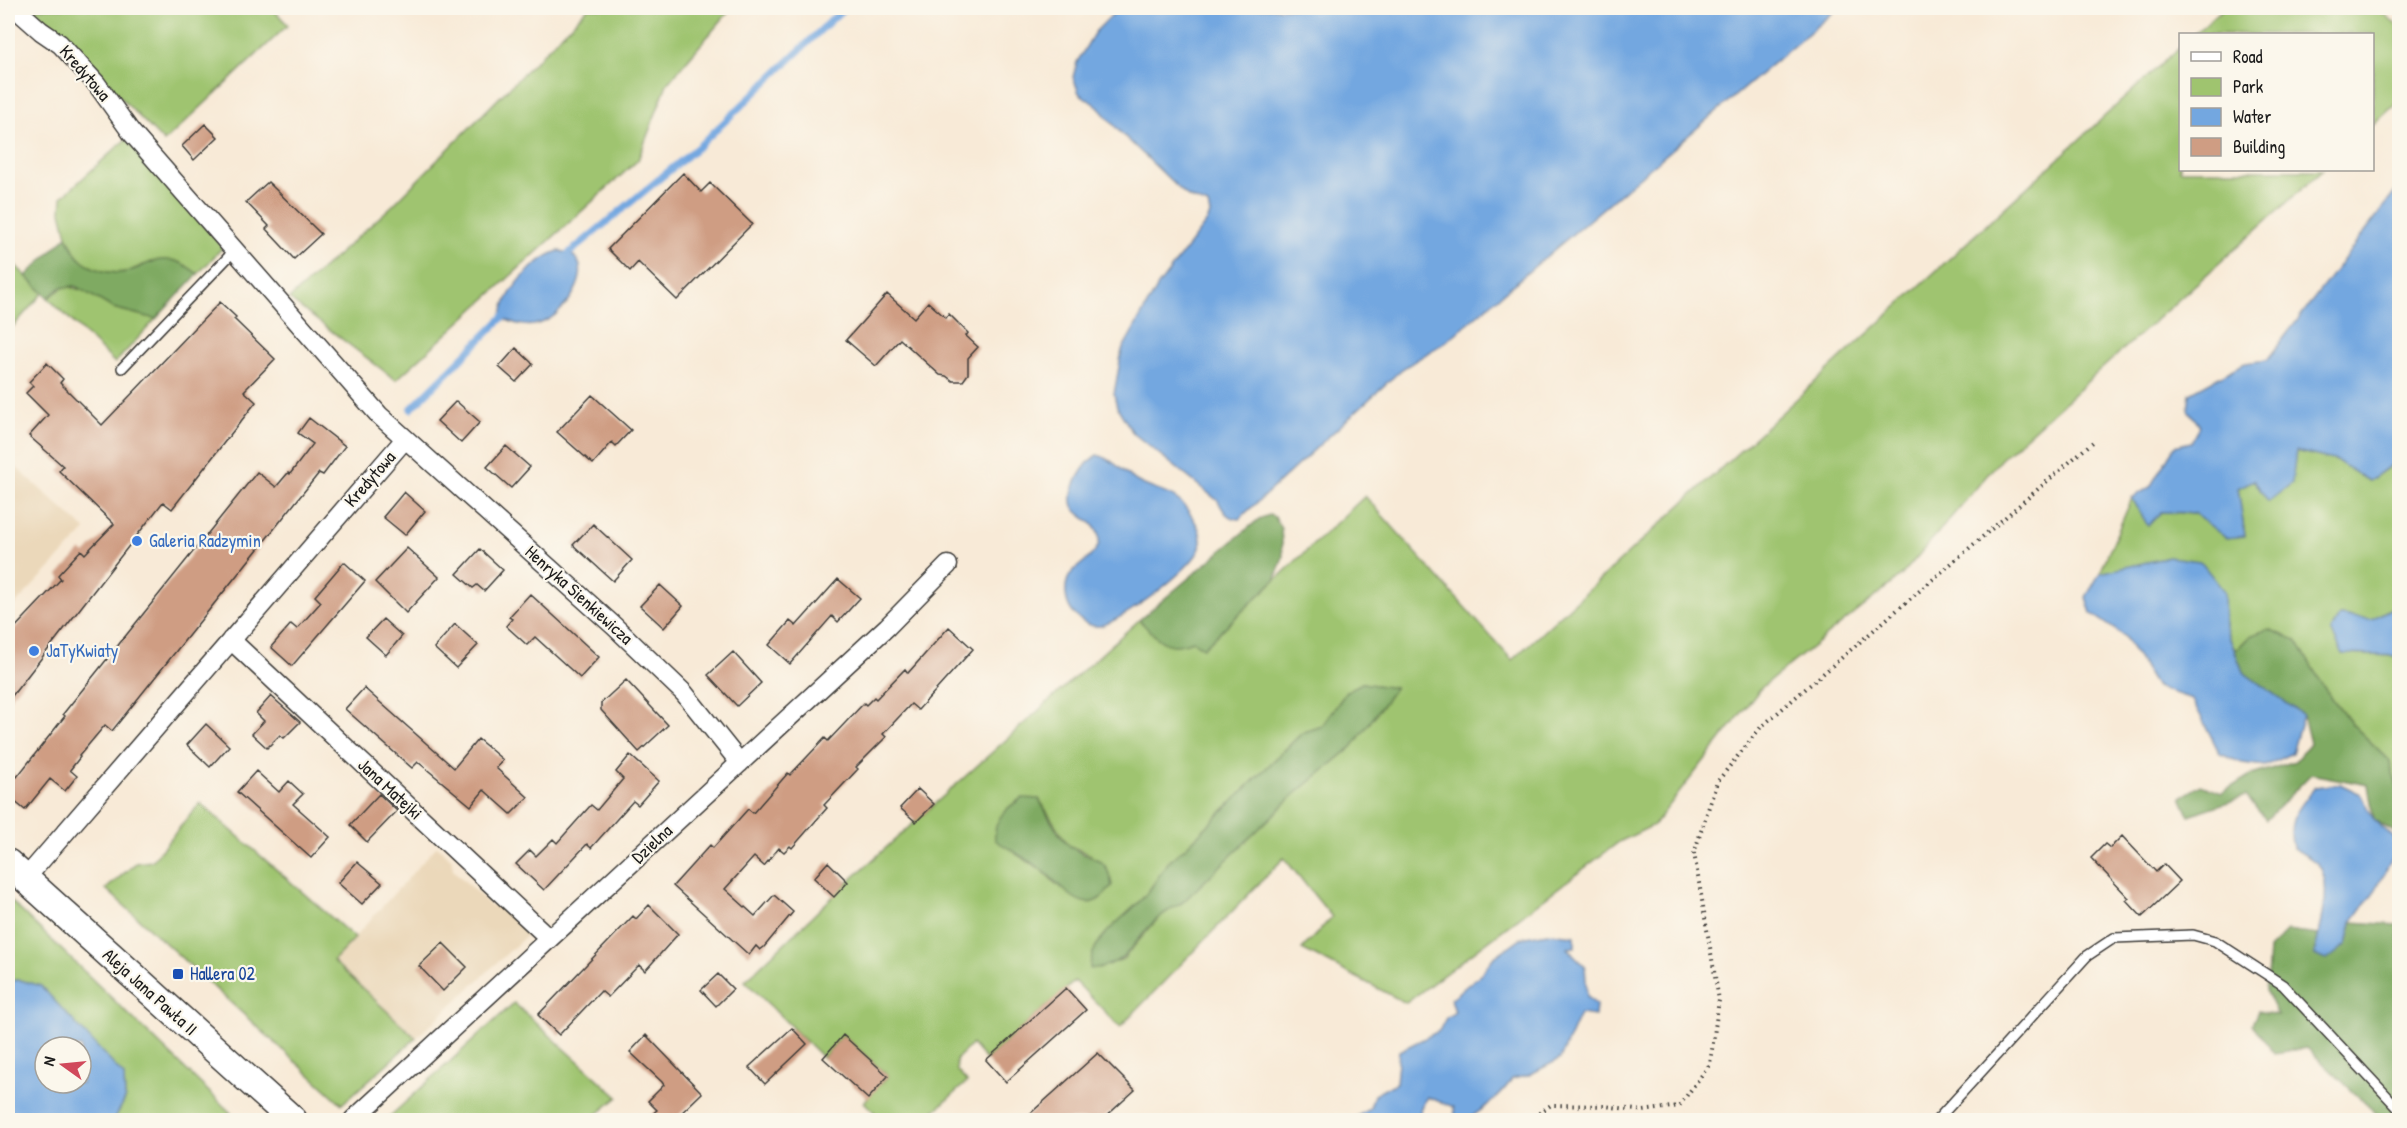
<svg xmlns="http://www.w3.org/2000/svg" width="2407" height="1128" viewBox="0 0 2407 1128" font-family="'Patrick Hand',sans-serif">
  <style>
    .built { fill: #ebd8ba }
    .green { fill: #9fc46f; stroke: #5e7046; stroke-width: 1.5; fill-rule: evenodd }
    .forest { fill: #7faa62; stroke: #4e633f; stroke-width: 1.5 }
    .water { fill: #73a7e0; stroke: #48627e; stroke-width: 1.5; fill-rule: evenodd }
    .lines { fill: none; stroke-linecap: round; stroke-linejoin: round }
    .stream { stroke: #73a7e0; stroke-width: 7 }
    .building { fill: #cf9d83 }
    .lane-casing { stroke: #3d3b38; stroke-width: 12 }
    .street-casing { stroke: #3d3b38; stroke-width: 21 }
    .secondary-casing { stroke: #3d3b38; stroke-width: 30 }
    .path { stroke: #3d3b38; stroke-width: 4; stroke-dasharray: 1.5 4.5; stroke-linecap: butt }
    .lane { stroke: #fff; stroke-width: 9 }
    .street { stroke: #fff; stroke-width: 18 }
    .secondary { stroke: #fff; stroke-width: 27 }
    .shop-dot { fill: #3f7fe0; stroke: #fbf7ec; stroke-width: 2 }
    .transit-dot { fill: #1a4fb4; stroke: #fbf7ec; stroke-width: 2 }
    .labels { text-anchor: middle; stroke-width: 4.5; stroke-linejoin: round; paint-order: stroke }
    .street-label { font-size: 18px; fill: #1c1c1c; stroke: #fbf7ec }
    .shop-label { font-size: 18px; fill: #366cbe; stroke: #fbf7ec; text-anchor: start }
    .transit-label { font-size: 18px; fill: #164399; stroke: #fbf7ec; text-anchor: start }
  </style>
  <rect width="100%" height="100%" fill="#fbf7ec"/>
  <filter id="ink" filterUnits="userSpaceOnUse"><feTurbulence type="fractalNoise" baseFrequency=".0167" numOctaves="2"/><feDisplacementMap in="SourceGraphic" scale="12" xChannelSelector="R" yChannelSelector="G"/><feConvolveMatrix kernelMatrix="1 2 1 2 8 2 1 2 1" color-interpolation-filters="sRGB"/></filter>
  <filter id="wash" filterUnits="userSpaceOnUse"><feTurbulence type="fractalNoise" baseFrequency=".008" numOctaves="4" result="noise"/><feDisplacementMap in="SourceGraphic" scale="24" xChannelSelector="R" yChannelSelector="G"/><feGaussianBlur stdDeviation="1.35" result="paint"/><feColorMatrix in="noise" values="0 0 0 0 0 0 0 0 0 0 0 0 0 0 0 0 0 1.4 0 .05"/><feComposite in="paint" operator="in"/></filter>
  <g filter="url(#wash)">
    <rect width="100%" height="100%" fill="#f8ead7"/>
    <path class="built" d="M 8,460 L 86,530 L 8,612 Z
      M 437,846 L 452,860 L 453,870 L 491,906 L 499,905 L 528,934 L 416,1038 L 333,961 Z"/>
    <path class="green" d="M 33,8 L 272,8 L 288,25 L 164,142 Z
      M 588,8 L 732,8 L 667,84 L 638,160 L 396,380 L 289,299 L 393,205 Z
      M 2224,8 L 2377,8 L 2399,27 L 2399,101 L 2373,125 L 2372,34 L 2194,34 Z
      M 2180,47 L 2180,170 L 2323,170 L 2001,459 L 1901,576 L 1761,688 L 1654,825 L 1619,842 L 1406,1003 L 1302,949 L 1332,917 L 1284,858 L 1120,1027 L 1075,981 L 986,1060 L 972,1044 L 956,1060 L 957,1071 L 967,1082 L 924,1120 L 882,1120 L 864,1102 L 888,1076 L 843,1035 L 823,1058 L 745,981 L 848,882 L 1139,620 C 1159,638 1164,652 1193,640 L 1203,648 L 1365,496 L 1512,660 ZM 1362,683 L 1395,688 L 1352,747 L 1294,795 L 1183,902 L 1161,915 L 1123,959 L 1099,968 L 1095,948 C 1111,929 1131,913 1146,894 C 1163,873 1161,865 1185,848 L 1302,733 L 1322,726 L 1347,691 ZM 1039,799 L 1068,845 L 1091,855 L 1057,885 L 1042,870 L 1016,854 Z
      M 126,139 L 223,247 L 198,274 L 185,265 L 143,265 L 128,272 L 119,273 L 105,272 L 92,267 L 77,256 L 67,236 L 61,212 L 62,197 Z
      M 8,258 L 43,293 L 8,332 Z
      M 66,286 L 85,291 L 113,308 L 156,319 L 115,363 L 48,298 Z
      M 2295,451 L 2336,460 L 2369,481 L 2392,465 L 2399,476 L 2399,604 L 2372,619 L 2339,616 L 2343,654 L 2399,656 L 2399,792 L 2389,760 L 2352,724 L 2325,689 L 2250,636 L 2235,651 L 2225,626 L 2223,591 L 2100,573 L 2132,498 L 2148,525 L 2160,512 L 2194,513 L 2225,537 L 2245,536 L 2238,488 L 2254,479 L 2269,502 Z
      M 200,803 L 355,938 L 333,961 L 416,1038 L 342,1104 L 106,889 L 136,863 L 152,861 Z
      M 8,898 L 231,1113 L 224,1120 L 114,1120 L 125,1099 L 124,1076 L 20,980 L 8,981 Z
      M 514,1003 L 618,1097 L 590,1120 L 386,1120 Z"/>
    <path class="forest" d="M 67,236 C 70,243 73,251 78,257 C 90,270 113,276 129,271 C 143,267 154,258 169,260 C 180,260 189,268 198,274 L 156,319 L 113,308 L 75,286 L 60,288 L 48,298 L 26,276 Z
      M 1269,515 L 1275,517 L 1281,529 L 1283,557 L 1275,580 L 1203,648 L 1193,641 C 1164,652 1159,639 1139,620 L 1259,519 Z
      M 2268,629 L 2296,640 L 2325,689 L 2352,724 L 2389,760 L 2399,792 L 2399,835 L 2374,820 L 2368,785 L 2311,774 L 2266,820 L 2246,796 L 2189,815 L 2181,797 L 2201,785 L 2222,793 L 2249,776 L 2295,761 L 2310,743 L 2303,715 L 2243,672 L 2235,651 L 2250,636 Z
      M 1362,683 L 1395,688 L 1352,747 L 1294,795 L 1183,902 C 1170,909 1159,916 1149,927 C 1128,951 1124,965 1090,969 C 1089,936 1129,917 1147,893 C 1163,873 1161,865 1185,848 L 1302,733 L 1322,726 L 1347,691 Z
      M 1022,798 L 1039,799 C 1046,812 1059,838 1070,846 C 1091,863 1105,850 1112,885 C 1087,924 1066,889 1042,870 C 1028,859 1010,850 995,840 C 993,819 1006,808 1022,798 Z
      M 2399,920 L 2399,1120 L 2383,1120 L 2307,1048 L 2274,1053 L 2252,1024 L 2258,1011 L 2277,1015 L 2266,992 L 2269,949 L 2287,931 L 2318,935 L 2314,955 L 2347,944 L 2352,922 L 2398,925 Z"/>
    <path class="water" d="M 1119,8 L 1838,8 L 1447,341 L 1402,369 L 1239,519 C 1227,519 1223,510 1218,501 L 1133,433 L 1117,407 L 1114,394 L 1122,350 L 1158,286 L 1208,220 L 1210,214 L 1208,205 L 1188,197 L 1119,131 L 1098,107 L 1079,93 L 1073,77 L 1077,62 L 1095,32 Z
      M 2399,187 L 2399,476 L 2391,465 L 2369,481 L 2337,461 L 2296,451 L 2292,483 L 2268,502 L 2254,480 L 2238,488 L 2245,536 L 2226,538 L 2194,513 L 2161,512 L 2148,526 L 2132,498 L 2150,487 L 2175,446 L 2191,442 L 2200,426 L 2188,410 L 2190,393 L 2245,363 L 2267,360 Z
      M 559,251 C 604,256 569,316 538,324 C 526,328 513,323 502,318 C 502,294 537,256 559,251 Z
      M 1097,455 C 1113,458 1124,474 1138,482 C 1156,492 1176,492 1188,511 C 1196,522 1204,534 1200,548 C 1194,568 1121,622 1100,626 C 1091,627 1083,623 1076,616 C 1064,605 1062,583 1073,571 C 1086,559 1112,546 1092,524 C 1086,517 1077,515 1073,506 C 1067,491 1084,463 1097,455 Z
      M 2169,557 L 2200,561 L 2224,591 L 2225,626 L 2243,672 L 2303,715 L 2292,753 L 2265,766 L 2242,763 L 2220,754 L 2192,699 L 2156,687 L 2124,636 L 2091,613 L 2086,597 L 2100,573 Z
      M 2399,604 L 2399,656 L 2343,654 L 2331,631 L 2339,616 L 2372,619 Z
      M 2340,784 L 2361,794 L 2374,820 L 2399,842 L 2399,846 L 2376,889 L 2352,922 L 2347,944 L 2327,960 L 2314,955 C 2319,932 2333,888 2320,867 C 2316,860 2301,853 2293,848 C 2286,818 2298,810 2315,787 Z
      M 1547,933 L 1575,936 L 1575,947 L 1567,948 L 1585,966 L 1587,996 L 1596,1005 L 1595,1016 L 1580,1014 L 1560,1059 L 1527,1076 L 1512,1079 C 1502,1095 1485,1108 1468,1119 L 1455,1116 L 1454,1107 L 1427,1097 L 1421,1107 L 1419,1120 L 1352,1120 L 1370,1108 L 1374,1095 L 1396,1083 L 1399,1051 L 1439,1031 L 1446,1018 L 1455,1012 L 1451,999 L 1481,974 L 1493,958 L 1521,938 Z
      M 20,980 L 41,986 L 124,1076 L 125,1099 L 114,1120 L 8,1120 L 8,981 ZM 45,1047 L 81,1047 L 81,1083 L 45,1083 Z"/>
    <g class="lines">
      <path class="stream" d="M 562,259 L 698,147 L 844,8
        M 411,409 L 507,313"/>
    </g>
    <g id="blocks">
      <path class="building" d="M 205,124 L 218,137 L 194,160 L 182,146 Z
        M 683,173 L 701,192 L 710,183 L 752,224 L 677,300 L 638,262 L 630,271 L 608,249 Z
        M 268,182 L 321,234 L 294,259 L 266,229 L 269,226 L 246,202 Z
        M 887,294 L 914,318 L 928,302 L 946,318 L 949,314 L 968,333 L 966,336 L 978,347 L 968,358 L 968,374 L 963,381 L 953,381 L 946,376 L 940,375 L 900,339 L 876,366 L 846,340 Z
        M 220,302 L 236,317 L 234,319 L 275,359 L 244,391 L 256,402 L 172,509 L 163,502 L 8,701 L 8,635 L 61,579 L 58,575 L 81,550 L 85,554 L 114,524 L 59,471 L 63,466 L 29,436 L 48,415 L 26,393 L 33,386 L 29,382 L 47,363 L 63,379 L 60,383 L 102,425 Z
        M 516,348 L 533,364 L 516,382 L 499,367 Z
        M 592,395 L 631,430 L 616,446 L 612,442 L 593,464 L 557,432 Z
        M 456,401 L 480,422 L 461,443 L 437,421 Z
        M 309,418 L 345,446 L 323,475 L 319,473 L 112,731 L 105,725 L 79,756 L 80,757 L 70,770 L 77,776 L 65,791 L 50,779 L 25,810 L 8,796 L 8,769 L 17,777 L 65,716 L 63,714 L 257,472 L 276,487 L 288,473 L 290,474 L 313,444 L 298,433 Z
        M 506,446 L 530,467 L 511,488 L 487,467 Z
        M 404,492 L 425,511 L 405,535 L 383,517 Z
        M 593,524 L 632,560 L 613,581 L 573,545 Z
        M 407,548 L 439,577 L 406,613 L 375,582 Z
        M 480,549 L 503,570 L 484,591 L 477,585 L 473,588 L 457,574 Z
        M 344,562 L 365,581 L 292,666 L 271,647 L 291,624 L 297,629 L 321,602 L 315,596 Z
        M 838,579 L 860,598 L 838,622 L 832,616 L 790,664 L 769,645 L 790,621 L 796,626 Z
        M 660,585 L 683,606 L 664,628 L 640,606 Z
        M 530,594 L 599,657 L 580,678 L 535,637 L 527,645 L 506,626 L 512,619 L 509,617 Z
        M 383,619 L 402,636 L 386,655 L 366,637 Z
        M 455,624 L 478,645 L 456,668 L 434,648 Z
        M 949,627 L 973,649 L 918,710 L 911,704 L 883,734 L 886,737 L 856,767 L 858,769 L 824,805 L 827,808 L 792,848 L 790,846 L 784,852 L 779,848 L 764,866 L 754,857 L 725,889 L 755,916 L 774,895 L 793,912 L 764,947 L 760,950 L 756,946 L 749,955 L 673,886 L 710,845 L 713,848 L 748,809 L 753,813 L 788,773 L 790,775 L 825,738 L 828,741 L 864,703 L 866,705 L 874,697 L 876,699 L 905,669 L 908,673 Z
        M 733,652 L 761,683 L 737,706 L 708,675 Z
        M 626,680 L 668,725 L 639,752 L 601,710 L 601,703 Z
        M 364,688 L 454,768 L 478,739 L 503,760 L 496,768 L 528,797 L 511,814 L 484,790 L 471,806 L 418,762 L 412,768 L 345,709 Z
        M 271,696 L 300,722 L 284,738 L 280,735 L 267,748 L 252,734 L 264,721 L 256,713 Z
        M 206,724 L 229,746 L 210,767 L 187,745 Z
        M 630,755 L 659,781 L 638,805 L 633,801 L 591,848 L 587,844 L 544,890 L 516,864 L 530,850 L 536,856 L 553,839 L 557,843 L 591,805 L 597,810 L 623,779 L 616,772 Z
        M 256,771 L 279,792 L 289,781 L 303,794 L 293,804 L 330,837 L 311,858 L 237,792 Z
        M 918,789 L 934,804 L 916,822 L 900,808 Z
        M 379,794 L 397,811 L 367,842 L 350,825 Z
        M 2122,836 L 2156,872 L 2164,864 L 2180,881 L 2142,917 L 2126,900 L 2129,898 L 2091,858 L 2105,844 L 2110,848 Z
        M 357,862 L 382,883 L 362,904 L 338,883 Z
        M 828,862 L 848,882 L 834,897 L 814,878 Z
        M 649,905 L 678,934 L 645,971 L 639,965 L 608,997 L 601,991 L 559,1035 L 538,1015 L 633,916 L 636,919 Z
        M 443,943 L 467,967 L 443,991 L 419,966 Z
        M 718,974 L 733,989 L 716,1006 L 701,990 Z
        M 1066,988 L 1086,1010 L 1006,1082 L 986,1060 Z
        M 792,1028 L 807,1044 L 765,1084 L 749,1067 Z
        M 646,1035 L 702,1093 L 674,1120 L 645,1120 L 657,1110 L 648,1101 L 664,1085 L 662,1082 L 630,1052 Z
        M 843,1035 L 888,1076 L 868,1099 L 823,1058 Z
        M 1098,1053 L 1135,1090 L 1102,1120 L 1023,1120 Z"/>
    </g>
  </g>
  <g filter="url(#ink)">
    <use href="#blocks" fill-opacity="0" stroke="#3d3b38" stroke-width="1.5"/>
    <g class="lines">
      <defs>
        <path id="lane" d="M 122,368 L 235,250
          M 1937,1120 L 2087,956 L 2114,938 L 2193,935 L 2215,941 L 2283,985 L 2400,1110"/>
        <path id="street" d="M 15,8 L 41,31 L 60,44 L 96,83 L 131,132 L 379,415 L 614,626 L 684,693 L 740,763
          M 231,640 L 549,938
          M 25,879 L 405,439
          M 353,1120 L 887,627 L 948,565"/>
        <path id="secondary" d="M 8,863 L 293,1120"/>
      </defs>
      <use href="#lane" class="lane-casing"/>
      <use href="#street" class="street-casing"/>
      <use href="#secondary" class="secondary-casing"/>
      <path class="path" d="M 1529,1120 L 1551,1105 L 1605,1106 L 1643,1111 L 1679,1106 L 1710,1064 L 1719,1000 L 1694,853 L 1717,782 L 1761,727 L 2094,441"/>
      <use href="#lane" class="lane"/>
      <use href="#street" class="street"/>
      <use href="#secondary" class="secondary"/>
    </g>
  </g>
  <g class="shop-dot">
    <circle cx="137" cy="541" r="6"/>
    <circle cx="34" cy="651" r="6"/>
  </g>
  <rect class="transit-dot" x="172" y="968" width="12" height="12" rx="3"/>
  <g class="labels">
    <g class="street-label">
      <text transform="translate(85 73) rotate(49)" y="6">Kredytowa</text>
      <text transform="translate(370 479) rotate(-49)" y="6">Kredytowa</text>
      <text transform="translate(579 595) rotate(42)" y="6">Henryka Sienkiewicza</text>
      <text transform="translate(390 789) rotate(43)" y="6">Jana Matejki</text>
      <text transform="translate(652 844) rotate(-43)" y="6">Dzielna</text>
      <text transform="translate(150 992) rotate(42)" y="6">Aleja Jana Pawła II</text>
    </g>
    <g class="shop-label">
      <text x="149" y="547">Galeria Radzymin</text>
      <text x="46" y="657">JaTyKwiaty</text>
    </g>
    <g class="transit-label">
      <text x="190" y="980">Hallera 02</text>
    </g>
  </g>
  <rect width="2407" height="1128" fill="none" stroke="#fbf7ec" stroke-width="30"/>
  <rect x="2179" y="33" width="195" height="138" fill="#fbf7ec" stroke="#a29f99" stroke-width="1.5"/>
  <rect x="2191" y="52" width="30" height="9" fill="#ffffff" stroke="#a29f99" stroke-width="1.5"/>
  <text x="2233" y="63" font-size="18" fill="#1c1c1c">Road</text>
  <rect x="2191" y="78" width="30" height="18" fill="#9fc46f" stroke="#a29f99" stroke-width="1.5"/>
  <text x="2233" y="93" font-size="18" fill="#1c1c1c">Park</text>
  <rect x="2191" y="108" width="30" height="18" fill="#73a7e0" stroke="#a29f99" stroke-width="1.5"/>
  <text x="2233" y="123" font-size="18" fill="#1c1c1c">Water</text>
  <rect x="2191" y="138" width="30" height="18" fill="#cf9d83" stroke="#a29f99" stroke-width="1.5"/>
  <text x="2233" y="153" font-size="18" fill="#1c1c1c">Building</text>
  <g transform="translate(63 1065) rotate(285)"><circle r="28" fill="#fbf7ec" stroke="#a29f99" stroke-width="1.5"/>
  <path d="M0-4.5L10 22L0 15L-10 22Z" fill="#d1495b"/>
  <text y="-9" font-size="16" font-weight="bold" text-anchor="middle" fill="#1c1c1c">N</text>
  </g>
</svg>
